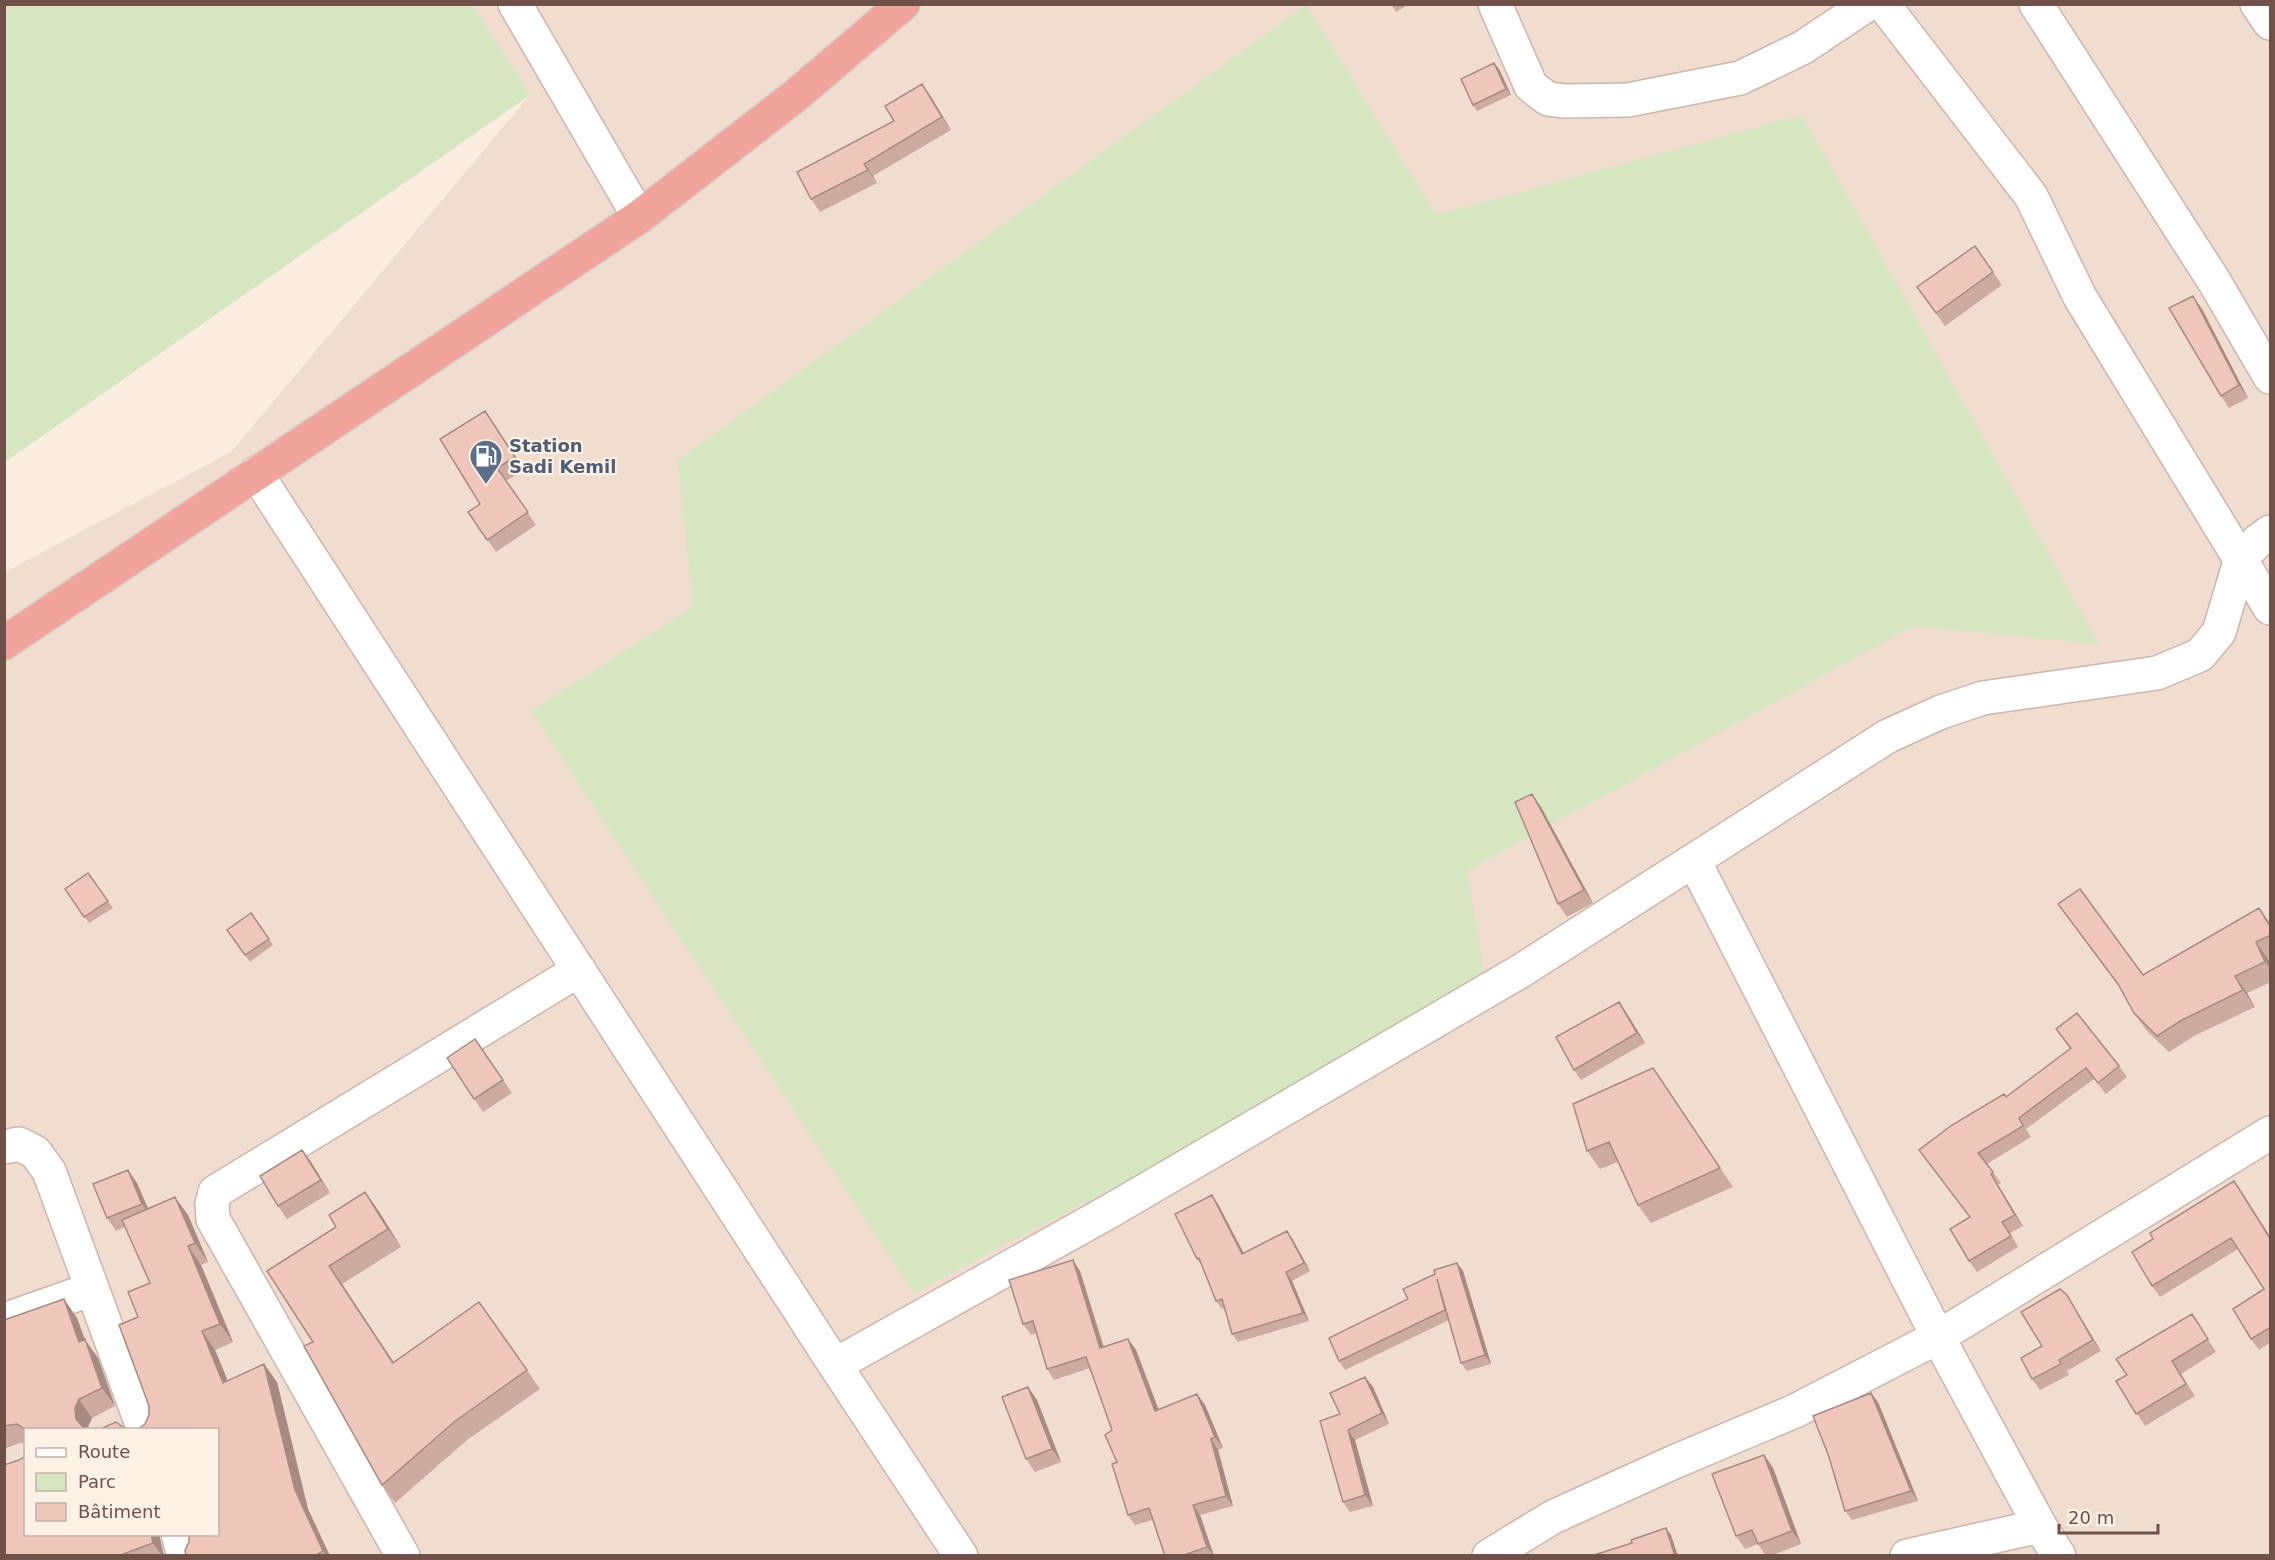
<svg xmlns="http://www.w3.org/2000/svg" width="2275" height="1560" viewBox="0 0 2275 1560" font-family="'DejaVu Sans',sans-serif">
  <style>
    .residential { fill: #f1ddcf; fill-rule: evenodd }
    .green { fill: #d5e6c0 }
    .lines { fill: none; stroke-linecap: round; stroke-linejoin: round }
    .minor-casing { stroke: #ccb5ab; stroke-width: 36 }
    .highway-casing { stroke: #d7cecc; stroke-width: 36 }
    .minor { stroke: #fff; stroke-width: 33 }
    .highway { stroke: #f1a49b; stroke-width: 33 }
    .wall { fill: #cdaba0 }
    .shaded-wall { fill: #a78b82 }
    .building { fill: #eec7ba; stroke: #a78b82; stroke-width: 1.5 }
    .labels { text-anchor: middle; stroke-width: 4.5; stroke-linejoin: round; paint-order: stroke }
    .service-label { font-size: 18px; font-weight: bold; fill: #4e5e75; stroke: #fef1e6; text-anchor: start }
  </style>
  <rect width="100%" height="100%" fill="#faece0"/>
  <path class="residential" d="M 473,5 L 2270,5 L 2270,1555 L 5,1556 L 5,572 L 231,452 L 530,95 ZM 26,1430 L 218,1430 L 218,1534 L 26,1534 Z"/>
  <path class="green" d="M 5,4 L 473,5 L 530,95 L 5,462 Z
    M 1306,5 L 1436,215 L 1802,115 L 2099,644 L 1914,626 L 1467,871 L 1487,990 L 914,1293 L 531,711 L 693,607 L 678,460 Z"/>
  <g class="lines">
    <defs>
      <path id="minor" d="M 515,4 L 639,217
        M 1495,4 L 1531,86 L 1548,99 L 1565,101 L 1628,100 L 1740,78 L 1802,48 L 1868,4
        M 1883,4 L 2031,196 L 2080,297 L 2270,608
        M 2036,4 L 2214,281 L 2270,377
        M 2257,4 L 2270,23
        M 256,473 L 835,1365 L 961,1556
        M 1694,861 L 1938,1337 L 2040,1526 L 2059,1556
        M 4,1147 L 19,1144 L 35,1152 L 49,1171 L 144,1430
        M 4,1320 L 92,1289
        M 835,1365 L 1110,1211 L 1519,972 L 1888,736 L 1941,712 L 1983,698 L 2157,673 L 2200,655 L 2219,632 L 2241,558 L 2259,540 L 2270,532
        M 178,1534 L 184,1556
        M 403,1556 L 213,1219 L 212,1204 L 215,1192 L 579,970
        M 1489,1556 L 1553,1517 L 1674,1462 L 1795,1411 L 1938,1337 L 2270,1133
        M 1907,1556 L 2040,1526"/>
      <path id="highway" d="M 4,643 L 639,217 L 795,96 L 903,4"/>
    </defs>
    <use href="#minor" class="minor-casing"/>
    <use href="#highway" class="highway-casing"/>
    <use href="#minor" class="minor"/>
    <use href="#highway" class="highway"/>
  </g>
  <path class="wall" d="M 1391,4 L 1409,4 L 1396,12 Z
    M 1499,69 L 1511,95 L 1477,111 L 1473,105 Z
    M 931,97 L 951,130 L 873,176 L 877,183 L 820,212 L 811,199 L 894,121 Z
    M 1975,246 L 2002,285 L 1945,326 L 1917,287 Z
    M 2202,309 L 2248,398 L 2229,408 L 2221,396 Z
    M 485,411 L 524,470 L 506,481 L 536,525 L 496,552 L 468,512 L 480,504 Z
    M 1532,794 L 1541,807 L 1593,903 L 1567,917 L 1558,904 Z
    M 88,873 L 113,908 L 89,923 L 65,889 Z
    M 2058,904 L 2143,975 L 2259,908 L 2271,925 L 2271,957 L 2268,959 L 2271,964 L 2271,982 L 2247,993 L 2255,1007 L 2194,1036 L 2169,1052 L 2146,1030 L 2134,1013 L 2120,988 Z
    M 251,913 L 273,945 L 250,962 L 227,930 Z
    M 1626,1012 L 1645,1043 L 1581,1080 L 1574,1070 Z
    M 2056,1029 L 2119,1066 L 2127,1077 L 2106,1094 L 2094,1079 L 2026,1129 L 2031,1137 L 1987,1164 L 2001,1183 L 1998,1185 L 2023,1226 L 2010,1233 L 2018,1247 L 1977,1272 L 1969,1261 L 1970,1217 L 1919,1150 L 2006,1096 L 2070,1049 Z
    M 475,1039 L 512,1093 L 483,1112 L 447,1058 Z
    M 1653,1068 L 1733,1187 L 1651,1223 L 1638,1205 L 1618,1162 L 1600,1169 L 1587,1151 Z
    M 311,1162 L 330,1193 L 287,1219 L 278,1206 Z
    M 128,1170 L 137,1183 L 148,1208 L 188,1215 L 208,1262 L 201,1265 L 233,1342 L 215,1350 L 228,1381 L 277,1382 L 308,1509 L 330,1556 L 186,1556 L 218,1534 L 138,1429 L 145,1424 L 149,1415 L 138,1317 L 150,1283 L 125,1227 L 116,1231 L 107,1218 Z
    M 2242,1192 L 2271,1238 L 2271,1342 L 2259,1350 L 2251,1339 L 2264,1289 L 2238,1249 L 2160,1297 L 2152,1286 Z
    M 1218,1204 L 1244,1253 L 1287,1231 L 1293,1240 L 1310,1271 L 1292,1281 L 1309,1321 L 1238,1342 L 1232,1334 L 1225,1308 L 1222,1309 L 1216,1301 L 1203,1267 L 1197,1259 Z
    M 378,1210 L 401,1247 L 342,1284 L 393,1362 L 479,1302 L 540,1389 L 467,1440 L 395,1503 L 382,1485 L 313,1342 L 267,1271 Z
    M 1457,1263 L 1463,1271 L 1491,1364 L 1467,1371 L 1461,1363 L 1449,1320 L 1345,1370 L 1339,1361 L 1408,1299 Z
    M 1080,1271 L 1104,1347 L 1128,1339 L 1136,1350 L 1158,1410 L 1197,1394 L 1205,1405 L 1223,1448 L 1218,1450 L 1233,1506 L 1200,1515 L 1214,1556 L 1165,1556 L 1153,1520 L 1135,1525 L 1128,1515 L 1112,1430 L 1090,1368 L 1054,1380 L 1047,1369 L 1036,1333 L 1031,1335 L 1023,1324 Z
    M 2067,1295 L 2101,1351 L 2067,1371 L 2069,1375 L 2040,1390 L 2032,1379 L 2042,1346 Z
    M 64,1299 L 77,1318 L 85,1340 L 98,1358 L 115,1406 L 92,1418 L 88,1427 L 89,1430 L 26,1430 L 26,1443 L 20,1443 L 6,1448 L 4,1447 L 4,1373 Z
    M 2200,1327 L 2216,1352 L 2181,1374 L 2195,1396 L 2145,1426 L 2116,1381 Z
    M 1365,1377 L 1373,1387 L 1389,1424 L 1355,1440 L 1373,1506 L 1350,1512 L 1343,1502 L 1340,1414 Z
    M 1028,1387 L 1037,1400 L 1061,1462 L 1035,1472 L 1026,1459 Z
    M 1878,1402 L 1918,1501 L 1852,1520 L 1845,1511 Z
    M 1764,1455 L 1773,1468 L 1801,1544 L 1770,1556 L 1766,1556 L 1758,1544 L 1745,1549 L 1736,1536 Z
    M 19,1460 L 160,1539 L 164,1556 L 4,1556 Z"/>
  <path class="shaded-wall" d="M 1494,63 L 1499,69 L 1511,95 L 1506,89 Z
    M 922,84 L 931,97 L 951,130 L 942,117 Z
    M 864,164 L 873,176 L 877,183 L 868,170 Z
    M 2193,296 L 2202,309 L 2248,398 L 2239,385 Z
    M 485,411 L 494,424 L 524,470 L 515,457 Z
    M 1532,794 L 1541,807 L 1593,903 L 1584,890 Z
    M 2259,908 L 2271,925 L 2271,928 Z
    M 2256,942 L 2268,959 L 2271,964 L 2271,969 L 2265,962 Z
    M 2235,976 L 2247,993 L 2255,1007 L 2243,990 Z
    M 1619,1002 L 1626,1012 L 1645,1043 L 1637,1033 Z
    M 302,1150 L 311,1162 L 330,1193 L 321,1180 Z
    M 128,1170 L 137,1183 L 151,1216 L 142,1204 Z
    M 1991,1174 L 1998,1185 L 2023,1226 L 2015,1215 Z
    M 2234,1181 L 2271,1238 L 2271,1240 Z
    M 365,1192 L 378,1210 L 401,1247 L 388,1229 Z
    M 1212,1195 L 1218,1204 L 1248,1262 L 1242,1254 Z
    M 175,1197 L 188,1215 L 208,1262 L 195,1243 Z
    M 1287,1231 L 1293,1240 L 1310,1271 L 1304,1263 Z
    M 188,1246 L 201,1265 L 233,1342 L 220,1324 Z
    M 1073,1260 L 1080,1271 L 1107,1359 L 1100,1348 Z
    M 1457,1263 L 1463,1271 L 1491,1364 L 1485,1355 Z
    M 329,1266 L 342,1284 L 406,1381 L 393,1363 Z
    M 1286,1272 L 1292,1281 L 1309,1321 L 1303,1313 Z
    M 2067,1295 L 2074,1307 L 2101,1351 L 2093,1340 Z
    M 64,1299 L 77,1318 L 85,1340 L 98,1358 L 115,1406 L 102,1388 L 79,1342 Z
    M 202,1331 L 215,1350 L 236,1401 L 223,1383 Z
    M 1128,1339 L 1136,1350 L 1163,1421 L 1155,1411 Z
    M 264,1364 L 277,1382 L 308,1509 L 330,1556 L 326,1556 L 323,1551 L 295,1490 Z
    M 1365,1377 L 1373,1387 L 1389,1424 L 1382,1413 Z
    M 1028,1387 L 1037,1400 L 1061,1462 L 1052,1449 Z
    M 1871,1393 L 1878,1402 L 1918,1501 L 1911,1491 Z
    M 1197,1394 L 1205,1405 L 1223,1448 L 1215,1437 Z
    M 79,1399 L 92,1418 L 88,1427 L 88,1430 L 83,1430 L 76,1419 L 75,1408 Z
    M 1348,1430 L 1355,1440 L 1373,1506 L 1365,1495 Z
    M 1211,1439 L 1218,1450 L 1233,1506 L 1226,1496 Z
    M 1764,1455 L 1773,1468 L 1801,1544 L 1792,1531 Z
    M 1193,1505 L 1200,1515 L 1214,1556 L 1207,1547 Z
    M 1666,1528 L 1671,1535 L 1678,1556 L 1675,1556 Z
    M 151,1534 L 160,1534 L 160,1539 L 164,1556 L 162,1556 L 153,1543 Z"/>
  <path class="building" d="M 1494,63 L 1506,89 L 1473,105 L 1461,79 Z
    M 922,84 L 942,117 L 864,164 L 868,170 L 811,199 L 797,172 L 894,121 L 885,106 Z
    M 1975,246 L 1993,272 L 1936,313 L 1917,287 Z
    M 2193,296 L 2239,385 L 2221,396 L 2169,308 Z
    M 485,411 L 515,457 L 497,468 L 528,512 L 487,540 L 468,512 L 480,504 L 440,439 Z
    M 1532,794 L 1584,890 L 1558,904 L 1515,802 Z
    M 88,873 L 108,901 L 84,917 L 65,889 Z
    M 2080,889 L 2143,975 L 2259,908 L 2271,928 L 2271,935 L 2256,942 L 2265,962 L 2235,976 L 2243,990 L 2182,1020 L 2157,1036 L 2134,1013 L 2118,984 L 2058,904 Z
    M 251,913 L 269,939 L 245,955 L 227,930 Z
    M 1619,1002 L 1637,1033 L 1574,1070 L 1556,1037 Z
    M 2077,1013 L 2119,1066 L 2098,1083 L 2086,1068 L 2019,1118 L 2023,1126 L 1978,1153 L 1993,1172 L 1991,1174 L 2015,1215 L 2002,1222 L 2011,1236 L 1969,1261 L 1950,1229 L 1970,1217 L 1919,1150 L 1952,1125 L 2004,1094 L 2006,1097 L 2071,1048 L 2056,1029 Z
    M 475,1039 L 503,1080 L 474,1099 L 447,1058 Z
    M 1653,1068 L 1720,1168 L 1638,1205 L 1609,1142 L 1587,1151 L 1573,1104 Z
    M 302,1150 L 321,1180 L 278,1206 L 260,1176 Z
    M 128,1170 L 142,1204 L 107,1218 L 93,1184 Z
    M 2234,1181 L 2271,1240 L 2271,1327 L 2251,1339 L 2233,1309 L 2264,1289 L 2231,1238 L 2152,1286 L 2132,1252 L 2153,1239 L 2150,1233 Z
    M 365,1192 L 388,1229 L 329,1266 L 393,1363 L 479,1302 L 527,1370 L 454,1422 L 382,1485 L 304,1346 L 313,1342 L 267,1271 L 336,1227 L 329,1215 Z
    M 1212,1195 L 1242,1254 L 1287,1231 L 1304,1263 L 1286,1272 L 1303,1313 L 1232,1334 L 1222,1299 L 1216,1301 L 1199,1258 L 1197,1259 L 1175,1214 Z
    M 175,1197 L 195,1243 L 188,1246 L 220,1324 L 202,1331 L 223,1383 L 264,1364 L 295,1490 L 323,1551 L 315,1556 L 186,1556 L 185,1550 L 189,1542 L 189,1534 L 218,1534 L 218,1430 L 130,1430 L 138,1429 L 145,1424 L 149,1415 L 149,1406 L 119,1325 L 138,1317 L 128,1292 L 150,1283 L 122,1220 Z
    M 1073,1260 L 1100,1348 L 1128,1339 L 1155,1411 L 1197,1394 L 1215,1437 L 1211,1439 L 1226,1496 L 1193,1505 L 1207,1547 L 1181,1556 L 1165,1556 L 1149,1508 L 1128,1515 L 1112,1464 L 1117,1462 L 1105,1435 L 1112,1430 L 1086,1357 L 1047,1369 L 1033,1321 L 1023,1324 L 1009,1280 Z
    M 1457,1263 L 1485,1355 L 1461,1363 L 1437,1279 L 1445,1310 L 1339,1361 L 1329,1338 L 1408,1299 L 1403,1289 L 1435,1274 L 1434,1270 Z
    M 2060,1289 L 2067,1295 L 2093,1340 L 2059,1360 L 2061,1364 L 2032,1379 L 2021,1358 L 2042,1346 L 2021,1312 Z
    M 64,1299 L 79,1342 L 85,1339 L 102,1388 L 79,1399 L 75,1408 L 76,1419 L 82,1426 L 89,1430 L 26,1430 L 17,1424 L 4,1426 L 4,1320 Z
    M 2192,1314 L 2208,1339 L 2172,1361 L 2186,1384 L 2136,1414 L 2116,1381 L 2127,1375 L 2116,1359 Z
    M 1365,1377 L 1382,1413 L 1348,1430 L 1365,1495 L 1343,1502 L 1320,1421 L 1340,1414 L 1330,1393 Z
    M 1028,1387 L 1052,1449 L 1026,1459 L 1002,1397 Z
    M 1871,1393 L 1911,1491 L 1845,1511 L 1829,1457 L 1813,1416 Z
    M 116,1422 L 127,1430 L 94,1430 L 100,1429 Z
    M 1764,1455 L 1792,1531 L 1758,1544 L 1752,1530 L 1736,1536 L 1712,1474 Z
    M 26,1456 L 26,1534 L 151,1534 L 153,1543 L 118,1556 L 4,1556 L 4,1465 L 19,1460 Z
    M 1666,1528 L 1675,1556 L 1591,1556 L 1632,1543 L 1631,1540 Z"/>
  <defs>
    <symbol id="fuel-pin" viewBox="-11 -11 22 30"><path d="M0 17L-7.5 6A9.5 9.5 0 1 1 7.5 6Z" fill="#5c6f8a" stroke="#fef1e6"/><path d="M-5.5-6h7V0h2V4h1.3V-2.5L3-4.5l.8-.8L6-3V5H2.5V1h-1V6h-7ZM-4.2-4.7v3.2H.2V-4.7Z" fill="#fff"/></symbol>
  </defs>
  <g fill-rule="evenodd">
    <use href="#fuel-pin" x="467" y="437" width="38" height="52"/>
  </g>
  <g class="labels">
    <g class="service-label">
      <text x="509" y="452">Station<tspan x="509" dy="21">Sadi Kemil</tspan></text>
    </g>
  </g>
  <rect width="2275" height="1560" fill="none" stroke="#6f514a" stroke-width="12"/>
  <rect x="24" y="1428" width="195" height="108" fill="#fef1e6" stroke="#c5b1a8" stroke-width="1.5"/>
  <rect x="36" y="1448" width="30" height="9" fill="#ffffff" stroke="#c5b1a8" stroke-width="1.5"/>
  <text x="78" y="1458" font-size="18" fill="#6f514a">Route</text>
  <rect x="36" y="1473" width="30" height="18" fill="#d5e6c0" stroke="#c5b1a8" stroke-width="1.5"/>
  <text x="78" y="1488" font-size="18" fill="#6f514a">Parc</text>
  <rect x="36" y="1503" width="30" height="18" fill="#eec7ba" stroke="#c5b1a8" stroke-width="1.5"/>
  <text x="78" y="1518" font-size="18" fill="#6f514a">Bâtiment</text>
  <path d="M2059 1524v9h99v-9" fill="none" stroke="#6f514a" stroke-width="3"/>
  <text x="2068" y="1524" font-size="18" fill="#6f514a" stroke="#fef1e6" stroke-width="4.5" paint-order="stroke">20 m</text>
</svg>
